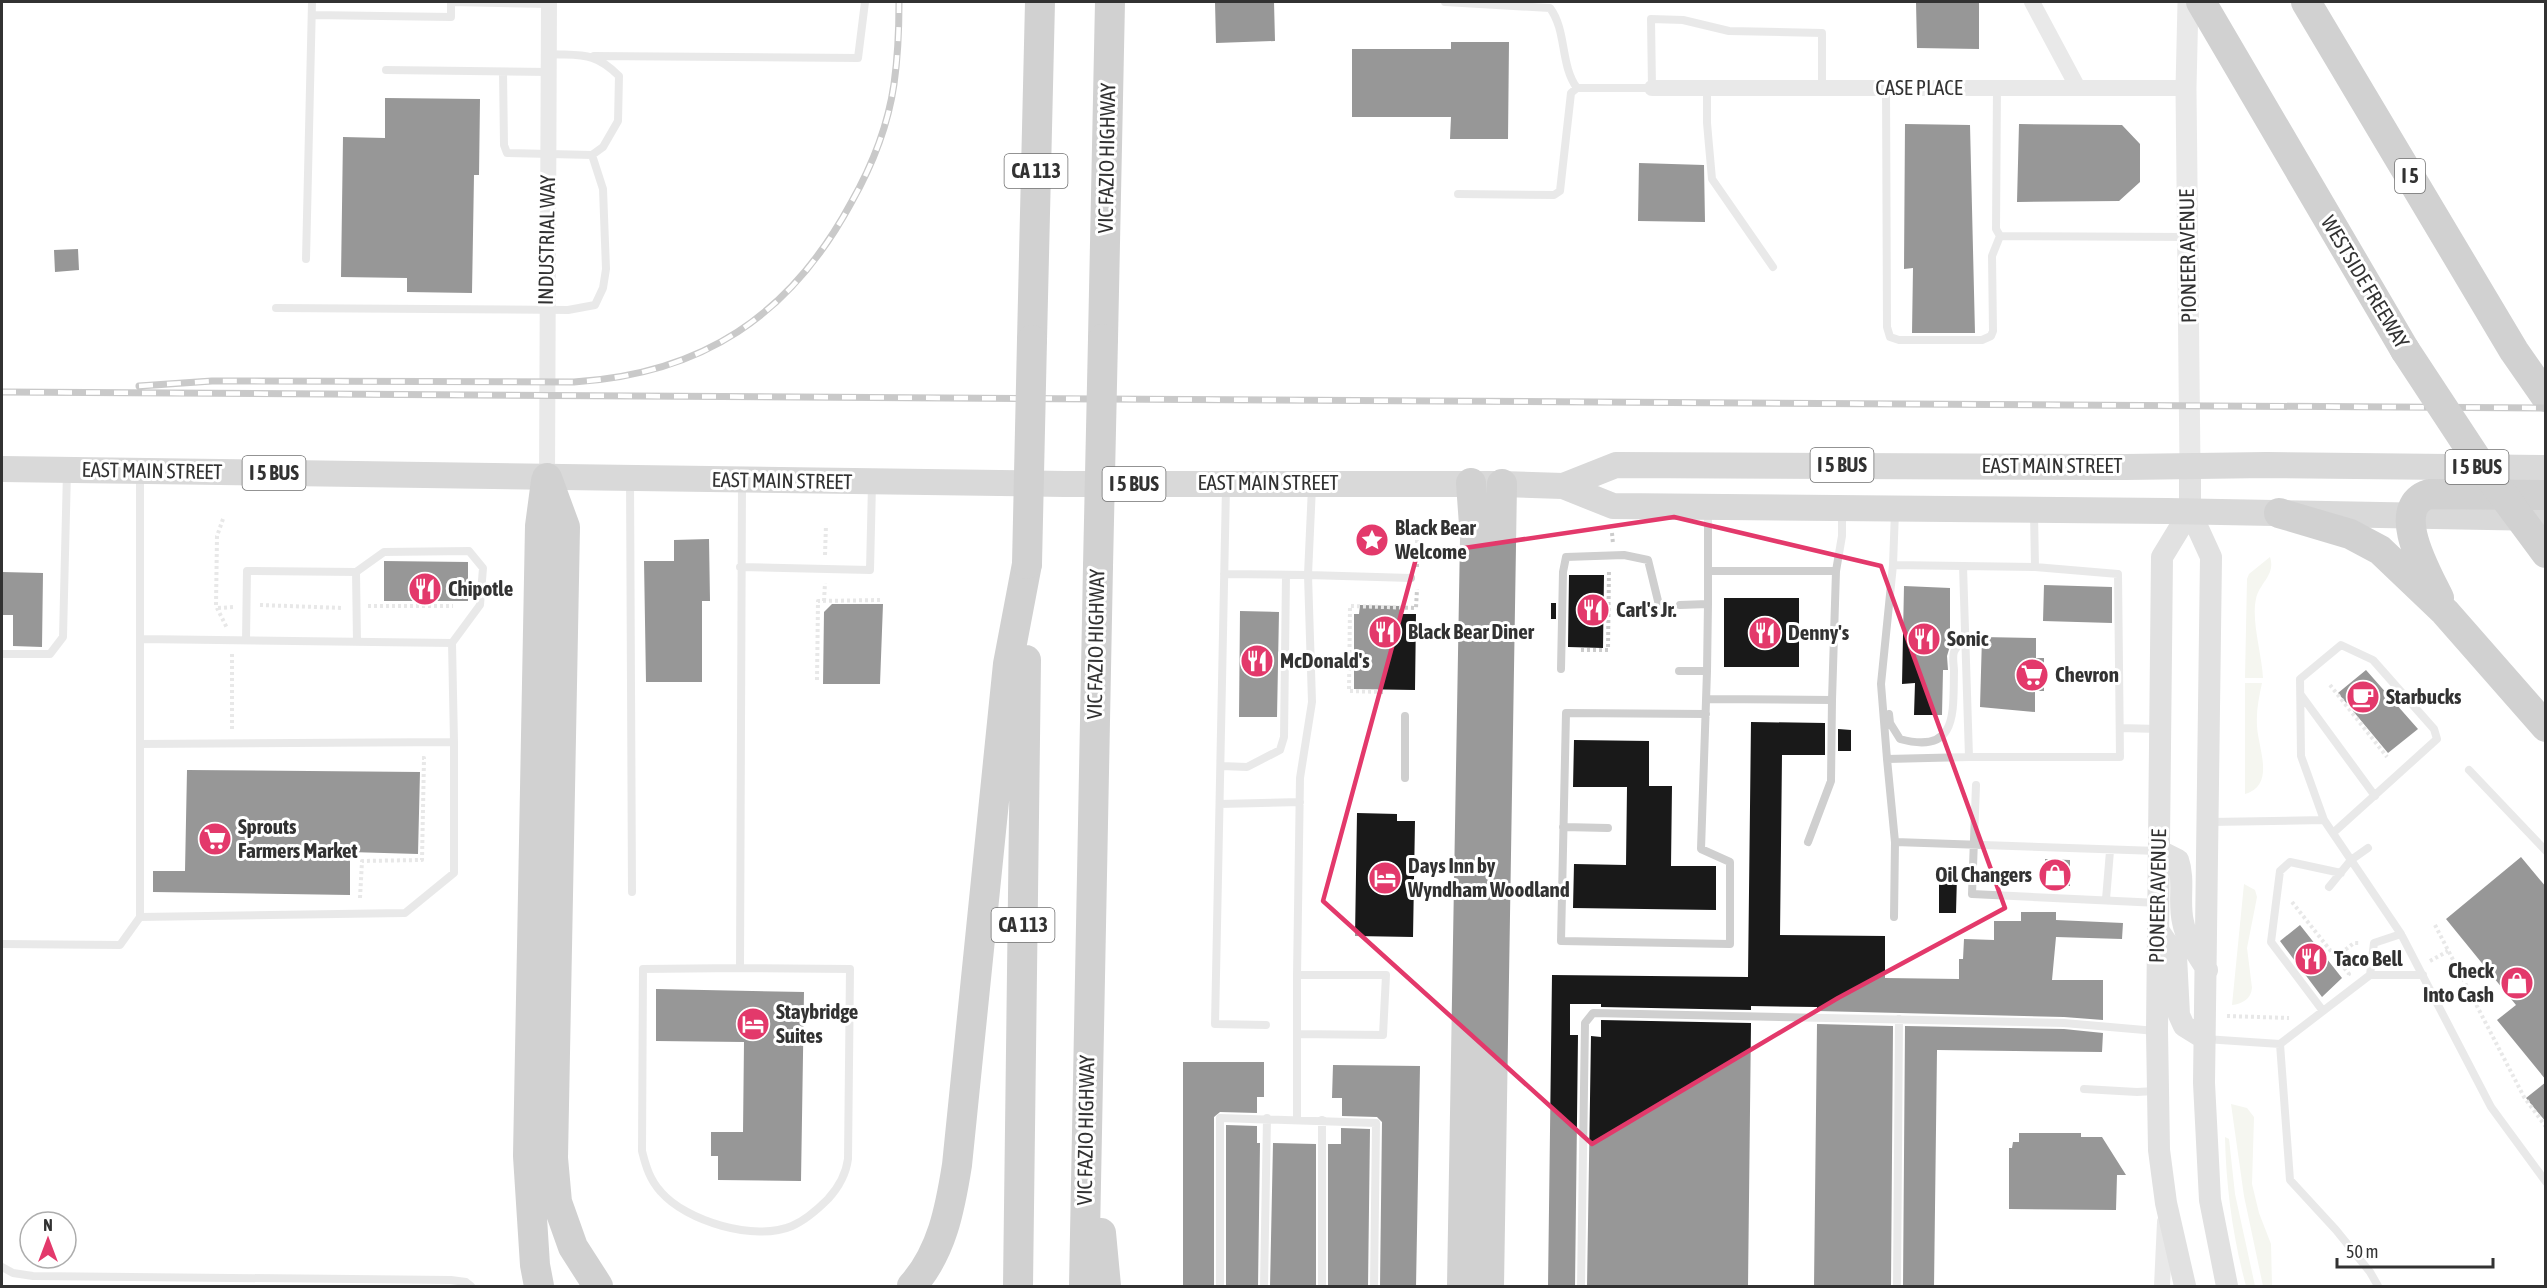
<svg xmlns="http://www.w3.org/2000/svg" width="2547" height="1288" viewBox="0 0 2547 1288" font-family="'Asap Condensed',sans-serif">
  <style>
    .green { fill: #e8ebdd }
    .building { fill: #191919 }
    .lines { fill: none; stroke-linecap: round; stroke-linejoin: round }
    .path { stroke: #ccc; stroke-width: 4; stroke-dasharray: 3 3; stroke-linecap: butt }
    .service { stroke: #cfcfcf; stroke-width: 8 }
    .minor { stroke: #cfcfcf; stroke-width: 16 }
    .tertiary { stroke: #cfcfcf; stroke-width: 21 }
    .secondary { stroke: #bcbcbc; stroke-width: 22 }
    .primary { stroke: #aaa; stroke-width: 26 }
    .motorway { stroke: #999; stroke-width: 30 }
    .rail-casing { stroke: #878787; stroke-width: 7 }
    .rail { stroke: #fff; stroke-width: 4.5; stroke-dasharray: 14; stroke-linecap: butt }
    .motorway-bridge { stroke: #999; stroke-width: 30 }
    .marked { fill: none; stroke: #e3396b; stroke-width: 4.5; stroke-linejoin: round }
    .labels { text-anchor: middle; stroke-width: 6; stroke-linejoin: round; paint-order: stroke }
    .shield { fill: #fff; stroke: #707070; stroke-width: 1.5 }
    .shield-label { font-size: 20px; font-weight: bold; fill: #323232 }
    .street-label { font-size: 21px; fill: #323232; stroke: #fff }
    .poi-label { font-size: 21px; font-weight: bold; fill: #323232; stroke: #fff; text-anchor: start }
  </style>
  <rect width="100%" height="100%" fill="#fff"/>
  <path class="green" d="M 2270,557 C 2276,575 2259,583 2256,599 C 2251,620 2262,655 2263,678 L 2245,678 L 2247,579 L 2249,574 Z
    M 2245,683 L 2262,683 C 2259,697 2256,711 2257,726 C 2258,748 2276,785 2245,794 Z
    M 2244,884 L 2255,890 L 2257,897 L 2247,948 L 2252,988 C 2251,999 2242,1004 2232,1005 Z
    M 2231,1104 L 2247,1108 L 2254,1117 L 2252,1184 L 2259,1213 L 2271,1244 L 2272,1286 L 2263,1286 L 2244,1196 Z
    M 2225,1137 L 2229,1139 L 2235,1194 L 2255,1286 L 2246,1286 C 2233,1238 2226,1187 2225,1137 Z"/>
  <path class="building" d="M 1215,2 L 1274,2 L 1275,41 L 1216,43 Z
    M 1916,2 L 1979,2 L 1979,49 L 1917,48 Z
    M 1451,42 L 1509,42 L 1508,139 L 1450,139 L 1451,117 L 1352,117 L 1352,49 L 1451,49 Z
    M 385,98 L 480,99 L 479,175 L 474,175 L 472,293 L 407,292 L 407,278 L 341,277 L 343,137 L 385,138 Z
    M 1905,124 L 1970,125 L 1975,333 L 1912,333 L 1913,268 L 1904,269 Z
    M 2019,124 L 2122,125 L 2140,144 L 2140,182 L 2119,201 L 2017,202 Z
    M 1639,163 L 1704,165 L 1705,222 L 1638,221 Z
    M 78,249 L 79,270 L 55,272 L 54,250 Z
    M 709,539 L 710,601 L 702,601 L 702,682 L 646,682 L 644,561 L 674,561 L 674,540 Z
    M 384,561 L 468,562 L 468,601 L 384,601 Z
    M 2,572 L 43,573 L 42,647 L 13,646 L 13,615 L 2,615 Z
    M 1569,575 L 1604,575 L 1603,648 L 1568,647 Z
    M 2044,585 L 2112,587 L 2112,623 L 2043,621 Z
    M 1904,586 L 1950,588 L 1950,646 L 1947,656 L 1948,670 L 1943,670 L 1942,715 L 1914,715 L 1915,683 L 1902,684 Z
    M 1724,598 L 1799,598 L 1799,667 L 1724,667 Z
    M 1551,603 L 1556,603 L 1556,619 L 1551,619 Z
    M 832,604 L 883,604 L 880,684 L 823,684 L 824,612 Z
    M 1360,605 L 1400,606 L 1400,614 L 1416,614 L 1415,690 L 1354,689 L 1354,614 L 1359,614 Z
    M 1240,611 L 1279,612 L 1277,717 L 1239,717 Z
    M 1982,637 L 2036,638 L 2036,658 L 2044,658 L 2044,691 L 2035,691 L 2035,712 L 1980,707 Z
    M 2366,670 L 2418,729 L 2388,753 L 2338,693 Z
    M 1751,722 L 1825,723 L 1825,755 L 1782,755 L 1780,935 L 1885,936 L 1885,978 L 1959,979 L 1959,959 L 1963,959 L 1964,939 L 1994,940 L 1994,921 L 2021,921 L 2021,912 L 2056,912 L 2056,920 L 2123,923 L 2122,939 L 2056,937 L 2052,980 L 2103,980 L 2103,1020 L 2064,1017 L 1817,1011 L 1817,1007 L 1751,1006 L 1751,1010 L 1601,1007 L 1601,1004 L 1570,1004 L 1570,1035 L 1578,1035 L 1575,1287 L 1548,1287 L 1552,975 L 1748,977 Z
    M 1838,729 L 1851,730 L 1851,751 L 1838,751 Z
    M 1574,740 L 1649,741 L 1649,786 L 1672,786 L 1671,866 L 1716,866 L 1716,910 L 1573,908 L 1574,864 L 1626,865 L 1627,787 L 1573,787 Z
    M 187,770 L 420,772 L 418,854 L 350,852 L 350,895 L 153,892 L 153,871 L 185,871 Z
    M 1357,813 L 1397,814 L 1397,821 L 1415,821 L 1413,937 L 1355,936 Z
    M 2521,857 L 2546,887 L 2546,1080 L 2497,1020 L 2516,1005 L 2446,919 Z
    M 2045,859 L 2070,860 L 2070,886 L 2045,886 Z
    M 1939,875 L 1957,875 L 1956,913 L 1939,913 Z
    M 2300,925 L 2342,978 L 2322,997 L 2280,941 Z
    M 656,989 L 804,992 L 801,1181 L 718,1180 L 718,1156 L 711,1156 L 711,1132 L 743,1132 L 744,1042 L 656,1041 Z
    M 1601,1020 L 1751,1023 L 1748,1287 L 1587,1287 L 1591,1036 L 1601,1037 Z
    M 1817,1024 L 1893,1026 L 1891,1287 L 1814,1287 Z
    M 1905,1026 L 2064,1029 L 2103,1033 L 2102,1052 L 1937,1050 L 1934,1287 L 1903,1287 Z
    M 1183,1062 L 1264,1062 L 1264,1097 L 1257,1097 L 1257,1113 L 1220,1112 L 1214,1117 L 1214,1287 L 1183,1287 Z
    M 1333,1065 L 1420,1066 L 1416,1287 L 1380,1287 L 1382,1122 L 1377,1117 L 1342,1116 L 1342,1098 L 1332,1098 Z
    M 2546,1082 L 2546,1122 L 2526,1098 Z
    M 1226,1125 L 1257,1126 L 1257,1143 L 1260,1143 L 1258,1287 L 1226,1287 Z
    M 1341,1128 L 1370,1129 L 1368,1287 L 1328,1287 L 1328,1144 L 1341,1144 Z
    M 2019,1133 L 2081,1133 L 2081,1137 L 2102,1137 L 2126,1175 L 2117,1175 L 2116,1210 L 2009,1209 L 2009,1148 L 2012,1148 L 2013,1142 L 2019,1142 Z
    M 1273,1143 L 1316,1144 L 1316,1287 L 1270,1287 Z"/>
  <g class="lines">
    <path class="path" d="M 223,519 L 217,536 L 216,606 L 227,628
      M 1612,533 L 1613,544
      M 825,555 L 826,525
      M 1417,567 L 1417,531
      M 824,601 L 825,583
      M 260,605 L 343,608
      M 368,606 L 453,606
      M 218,608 L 235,607
      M 1581,650 L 1608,650 L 1609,570
      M 817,680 L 818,601 L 881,600
      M 2330,685 L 2387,757
      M 1383,692 L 1349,691 L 1350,606 L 1416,608 L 1417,589
      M 232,729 L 232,653
      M 360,898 L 362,861 L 422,860 L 424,758 L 421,758
      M 2292,902 L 2349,974 L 2348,975
      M 2435,925 L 2524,1097 L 2546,1127
      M 2336,957 L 2354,943 L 2361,943
      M 2430,961 L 2448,951
      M 2227,1016 L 2289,1018"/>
    <path class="service" d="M 451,2 L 549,4
      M 1445,2 L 1550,8 C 1567,31 1560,65 1577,88
      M 312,15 L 451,17 L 451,2
      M 594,56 L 858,58 L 865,2
      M 386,70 L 548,72
      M 503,72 L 504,145 L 507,153 L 592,155 L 603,147 L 618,121 L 619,76 C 594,51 581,56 549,54
      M 1707,88 L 1707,123 L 1712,179 L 1773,267
      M 1886,88 L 1887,327 L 1890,337 L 1899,340 L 1982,340 L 1991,336 L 1993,331 L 1992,256 L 2000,236
      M 1997,88 L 1996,229 L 2000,236 L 2187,237
      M 1458,194 L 1554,195 L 1560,191 L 1571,93 L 1577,88 L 1652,88 L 1651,19 L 1683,20 L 1729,31 L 1822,33 L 1822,88
      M 306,259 L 312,2
      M 276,308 L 568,310 L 595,305 L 603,288 L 606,269 L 603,189 L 592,155
      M 630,479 L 632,892
      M 1226,487 L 1215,1024 L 1266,1025
      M 1893,565 L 1963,566 L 1969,757 L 1887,759 L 1881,684 L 1893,565 L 1895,511
      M 1963,566 L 2035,567 L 2034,513
      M 740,567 L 870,570 L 872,484
      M 1708,571 L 1836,571 L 1842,536 L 1842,511
      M 356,572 L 384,552 L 469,551 L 483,568 L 480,605 L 452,643
      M 1224,574 L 1308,575 L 1312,487
      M 1680,605 L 1708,604 L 1708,509
      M 140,639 L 452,643 L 454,742
      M 246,640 L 247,571 L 356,572 L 357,642
      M 2,654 L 50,654 L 63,637 L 67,471
      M 1561,669 L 1563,572 L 1566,557 L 1624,555 L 1648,560 L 1659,605
      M 1679,671 L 1707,671 L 1708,604
      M 2301,695 L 2375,796
      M 1707,699 L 1832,700 L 1836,571
      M 1706,714 L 1566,713 L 1561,941 L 1730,944 L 1730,862 L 1701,849 L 1707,671
      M 1889,714 L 1890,723 L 1900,739 C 1958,755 1953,713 1954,671 C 1954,666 1952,657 1954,652 C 1956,647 1962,641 1965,637
      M 2120,728 L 2158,729
      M 140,744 L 454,742 L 454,873 L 405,913 L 140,917
      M 1969,757 L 2120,757 L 2118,574 L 2035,567
      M 1887,759 L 1895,842 L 1894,917
      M 1221,766 L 1247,767 L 1280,750 L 1284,737 L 1286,575
      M 2469,770 L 2546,851
      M 1405,778 L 1405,716
      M 1976,785 L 1972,894 L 2159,903
      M 1220,804 L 1300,802
      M 2324,820 L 2301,756 L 2300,679 L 2341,645 L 2373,660 L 2434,729 L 2437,739 L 2333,833
      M 2210,822 L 2324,820 L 2401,934
      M 1563,827 L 1608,828
      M 1808,842 L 1831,781 L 1832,700
      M 1895,842 L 2158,851
      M 2329,887 L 2351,860 L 2368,848
      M 2106,899 L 2110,851
      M 2,944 L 120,945 L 140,917 L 140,475
      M 740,968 L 643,969 L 642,1151 C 646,1167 650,1180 661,1192 C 686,1221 755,1242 792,1226 C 806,1220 817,1210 828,1199 C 839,1187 846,1174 848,1159 L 850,969 L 740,968 L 742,484
      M 1297,975 L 1297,1034 L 1383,1035 L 1386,975 L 1297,975 L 1300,778 L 1312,702 L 1308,575 L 1411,578
      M 2370,975 L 2423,975
      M 2323,1011 L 2271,942 L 2280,871 L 2290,862 L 2341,873
      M 1297,1034 L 1297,1119
      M 2205,1039 L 2280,1044
      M 2084,1089 L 2137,1092 L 2155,1091
      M 2,1267 L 13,1273 L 33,1276 L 451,1280 L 466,1282 L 471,1286
      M 1220,1286 L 1220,1118 L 1376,1123 L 1374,1286
      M 1264,1286 L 1267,1118
      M 1322,1286 L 1322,1120
      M 1581,1286 L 1585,1023 L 1593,1013 L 2064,1023 L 2156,1031
      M 1897,1286 L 1899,1019
      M 2378,1286 L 2370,1272 L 2336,1230 L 2290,1180 L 2280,1044 L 2370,975 L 2374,943 L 2401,934 L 2491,1107 L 2546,1182"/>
    <path class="minor" d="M 2032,2 L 2078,88
      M 1652,88 L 2186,88
      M 547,478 L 549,2
      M 2162,1286 L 2165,1222"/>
    <path class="tertiary" d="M 2188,2 L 2186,88 L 2190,466"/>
    <path class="secondary" d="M 2190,466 L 2190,511 L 2211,557 L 2204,1083 L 2210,1200 L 2227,1286
      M 2160,851 L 2178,860 C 2185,880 2178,902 2183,922 C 2186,939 2198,955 2207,970
      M 2158,930 L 2176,956 L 2179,1015 L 2184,1026 L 2205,1039
      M 2185,1286 L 2166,1203 L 2159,1150 L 2157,1031 L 2162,557 L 2190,511"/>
    <path class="primary" d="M 2,469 L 1065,484 L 1502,484 L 1563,486 L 1613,506 L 2167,511 L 2546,518
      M 1563,486 L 1616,465 L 2125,467 L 2267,465 L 2546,468"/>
    <path class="motorway" d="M 2201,2 L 2405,350
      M 2306,2 L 2514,351 L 2546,397
      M 1103,339 L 1110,2
      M 1032,340 L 1040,2
      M 547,478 L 565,527 L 553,1158 L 557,1202 L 573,1247 L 598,1286
      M 2279,513 L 2350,534 L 2380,550 L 2445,612 L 2546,727
      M 2439,598 C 2427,573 2388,507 2429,494 L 2546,495
      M 1101,1233 L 1106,1286
      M 539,1286 L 535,1265 L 528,1156 L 540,526 L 546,481
      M 912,1286 C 942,1252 950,1209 957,1165 L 1008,664 L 1027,564
      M 1018,1286 L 1026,660
      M 1084,1286 L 1098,566
      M 1462,1286 L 1475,539 L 1471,483
      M 1489,1286 L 1502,484"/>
    <defs>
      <path id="rail" d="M 139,386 L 212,381 L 574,382 C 702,374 790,316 851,203 C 872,166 888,126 894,84 C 898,56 899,29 899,2
        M 2,392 L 2546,408"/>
    </defs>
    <use href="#rail" class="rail-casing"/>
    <use href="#rail" class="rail"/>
    <path class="motorway-bridge" d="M 2405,350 L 2480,464 L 2546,553
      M 1027,564 L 1032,340
      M 1098,566 L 1103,339"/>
  </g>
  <path d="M0 0H2547V1288H0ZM 1674,517 L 1881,566 L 2005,908 L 1838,998 L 1592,1144 L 1323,901 L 1417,555 Z" fill="#fff" fill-opacity=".55" fill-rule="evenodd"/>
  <path class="marked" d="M 1674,517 L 1881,566 L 2005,908 L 1838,998 L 1592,1144 L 1323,901 L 1417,555 Z"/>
  <defs>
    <symbol id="sight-disc" viewBox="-11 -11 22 22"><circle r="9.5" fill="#e3396b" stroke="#fff"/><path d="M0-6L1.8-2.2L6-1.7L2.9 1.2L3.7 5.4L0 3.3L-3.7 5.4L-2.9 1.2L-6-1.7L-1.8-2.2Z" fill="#fff"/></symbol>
    <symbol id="restaurant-disc" viewBox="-11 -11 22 22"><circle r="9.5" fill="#e3396b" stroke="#fff"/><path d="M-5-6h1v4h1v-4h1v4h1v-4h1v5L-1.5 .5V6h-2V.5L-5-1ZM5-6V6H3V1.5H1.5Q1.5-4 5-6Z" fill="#fff"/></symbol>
    <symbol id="supermarket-disc" viewBox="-11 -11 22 22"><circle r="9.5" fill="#e3396b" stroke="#fff"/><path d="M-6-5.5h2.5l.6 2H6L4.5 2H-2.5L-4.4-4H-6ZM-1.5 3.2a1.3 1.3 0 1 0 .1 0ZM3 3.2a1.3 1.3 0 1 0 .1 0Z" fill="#fff"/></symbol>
    <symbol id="cafe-disc" viewBox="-11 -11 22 22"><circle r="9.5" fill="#e3396b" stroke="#fff"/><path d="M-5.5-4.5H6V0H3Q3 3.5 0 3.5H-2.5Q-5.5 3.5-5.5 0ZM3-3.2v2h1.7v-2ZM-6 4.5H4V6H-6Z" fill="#fff"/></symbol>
    <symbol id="shop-disc" viewBox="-11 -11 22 22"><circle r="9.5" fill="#e3396b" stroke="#fff"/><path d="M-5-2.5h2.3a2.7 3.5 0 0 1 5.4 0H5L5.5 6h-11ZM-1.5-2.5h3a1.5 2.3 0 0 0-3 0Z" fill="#fff"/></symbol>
    <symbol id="hotel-disc" viewBox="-11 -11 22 22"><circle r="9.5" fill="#e3396b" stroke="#fff"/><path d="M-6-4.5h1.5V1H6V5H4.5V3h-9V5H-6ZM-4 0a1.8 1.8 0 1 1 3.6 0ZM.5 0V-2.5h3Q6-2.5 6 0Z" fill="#fff"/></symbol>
  </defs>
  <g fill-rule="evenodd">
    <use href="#sight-disc" x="1353" y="521" width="38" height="38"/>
    <use href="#restaurant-disc" x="406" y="570" width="38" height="38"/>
    <use href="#restaurant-disc" x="1574" y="591" width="38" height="38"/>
    <use href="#restaurant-disc" x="1366" y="613" width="38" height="38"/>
    <use href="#restaurant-disc" x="1746" y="614" width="38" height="38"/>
    <use href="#restaurant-disc" x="1905" y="620" width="38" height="38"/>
    <use href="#restaurant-disc" x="1238" y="642" width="38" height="38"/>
    <use href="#supermarket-disc" x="2013" y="656" width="38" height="38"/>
    <use href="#cafe-disc" x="2344" y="678" width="38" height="38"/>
    <use href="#supermarket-disc" x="196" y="820" width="38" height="38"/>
    <use href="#shop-disc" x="2036" y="856" width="38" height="38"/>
    <use href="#hotel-disc" x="1366" y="859" width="38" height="38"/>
    <use href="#restaurant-disc" x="2292" y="940" width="38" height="38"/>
    <use href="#shop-disc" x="2498" y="964" width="38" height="38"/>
    <use href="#hotel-disc" x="734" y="1005" width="38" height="38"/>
  </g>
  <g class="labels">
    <g class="shield">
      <rect x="1004.5" y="154" width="63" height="34" rx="4.5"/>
      <rect x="2395" y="159" width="30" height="34" rx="4.5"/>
      <rect x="1810.5" y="448" width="63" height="34" rx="4.5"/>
      <rect x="2445.5" y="450" width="63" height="34" rx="4.5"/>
      <rect x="242.5" y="456" width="63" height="34" rx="4.5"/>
      <rect x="1102.5" y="467" width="63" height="34" rx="4.5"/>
      <rect x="991.5" y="908" width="63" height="34" rx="4.5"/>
    </g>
    <g class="shield-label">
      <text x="1036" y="178">CA 113</text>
      <text x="2410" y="183">I 5</text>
      <text x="1842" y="472">I 5 BUS</text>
      <text x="2477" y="474">I 5 BUS</text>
      <text x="274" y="480">I 5 BUS</text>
      <text x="1134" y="491">I 5 BUS</text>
      <text x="1023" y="932">CA 113</text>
    </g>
    <g class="street-label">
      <text x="1919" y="95">CASE PLACE</text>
      <text transform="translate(1107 158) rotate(-89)" y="7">VIC FAZIO HIGHWAY</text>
      <text transform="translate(547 240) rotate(-89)" y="7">INDUSTRIAL WAY</text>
      <text transform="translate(2188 256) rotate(-91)" y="7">PIONEER AVENUE</text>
      <text transform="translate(2365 282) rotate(59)" y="7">WESTSIDE FREEWAY</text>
      <text x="2052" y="473">EAST MAIN STREET</text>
      <text transform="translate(152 471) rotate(1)" y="7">EAST MAIN STREET</text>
      <text transform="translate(782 481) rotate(1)" y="7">EAST MAIN STREET</text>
      <text x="1268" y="490">EAST MAIN STREET</text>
      <text transform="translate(1096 644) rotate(-89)" y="7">VIC FAZIO HIGHWAY</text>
      <text transform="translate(2158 896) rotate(-89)" y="7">PIONEER AVENUE</text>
      <text transform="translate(1086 1130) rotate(-89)" y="7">VIC FAZIO HIGHWAY</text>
    </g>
    <g class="poi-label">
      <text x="1395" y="535">Black Bear<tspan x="1395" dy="24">Welcome</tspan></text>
      <text x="448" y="596">Chipotle</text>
      <text x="1616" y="617">Carl's Jr.</text>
      <text x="1408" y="639">Black Bear Diner</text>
      <text x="1788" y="640">Denny's</text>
      <text x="1947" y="646">Sonic</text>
      <text x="1280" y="668">McDonald's</text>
      <text x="2055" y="682">Chevron</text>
      <text x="2386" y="704">Starbucks</text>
      <text x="238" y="834">Sprouts<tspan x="238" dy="24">Farmers Market</tspan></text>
      <text x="1408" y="873">Days Inn by<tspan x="1408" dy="24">Wyndham Woodland</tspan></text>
      <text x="2032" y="882" text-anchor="end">Oil Changers</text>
      <text x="2334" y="966">Taco Bell</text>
      <text x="2494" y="978" text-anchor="end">Check<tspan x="2494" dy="24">Into Cash</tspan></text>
      <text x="776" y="1019">Staybridge<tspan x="776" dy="24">Suites</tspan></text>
    </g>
  </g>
  <rect width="2547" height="1288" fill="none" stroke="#323232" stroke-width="6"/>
  <g transform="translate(48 1240)"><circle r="28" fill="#ffffff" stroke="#adadad" stroke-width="1.5"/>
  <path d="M0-4.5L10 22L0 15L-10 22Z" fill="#e3396b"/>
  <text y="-9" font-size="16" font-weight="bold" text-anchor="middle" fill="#323232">N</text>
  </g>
  <path d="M2337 1258v9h156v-9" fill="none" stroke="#323232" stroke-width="3"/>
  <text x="2346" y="1258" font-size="18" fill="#323232" stroke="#ffffff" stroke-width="4.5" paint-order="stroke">50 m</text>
</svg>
